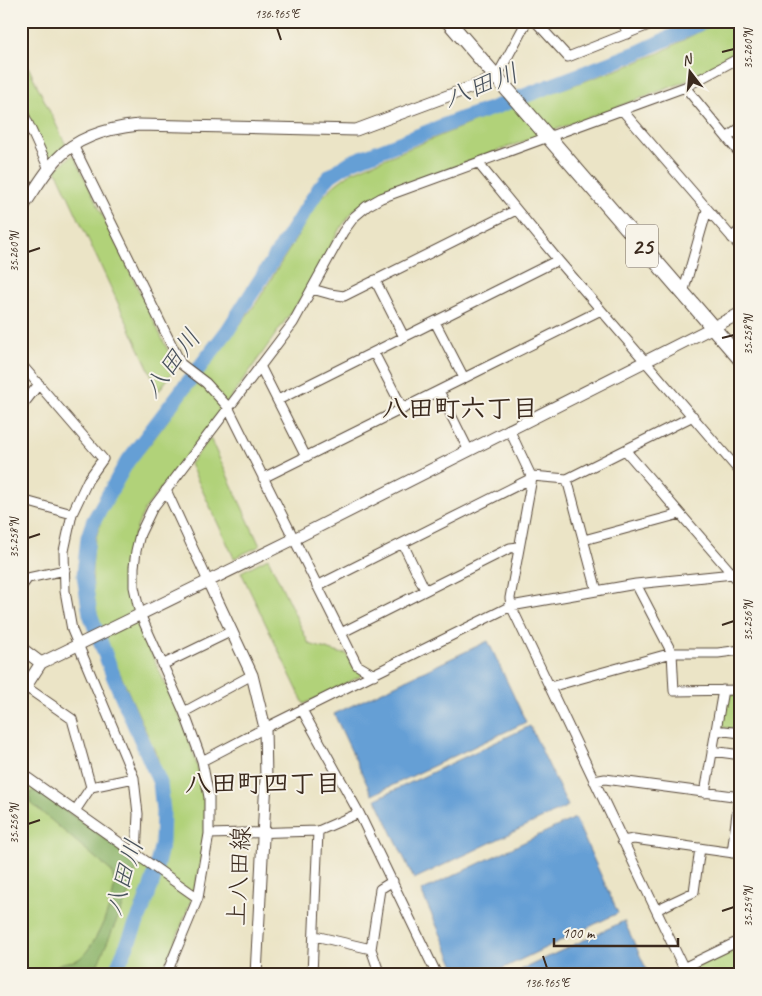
<svg xmlns="http://www.w3.org/2000/svg" width="762" height="996" viewBox="0 0 762 996" font-family="Caveat,'Klee One',sans-serif">
  <style>
    .green { fill: #b1d279; stroke: #767e4c }
    .forest { fill: #8cb469; stroke: #646f44 }
    .water { fill: #659fd5; stroke: #50647a }
    .lines { fill: none; stroke-linecap: round; stroke-linejoin: round }
    .river { stroke: #659fd5; stroke-width: 15 }
    .minor-casing { stroke: #554637; stroke-width: 11 }
    .tertiary-casing { stroke: #554637; stroke-width: 13 }
    .primary-casing { stroke: #554637; stroke-width: 16 }
    .minor { stroke: #fff; stroke-width: 9 }
    .tertiary { stroke: #fff; stroke-width: 11 }
    .primary { stroke: #fff; stroke-width: 14 }
    .ticks { fill: none; stroke: #3b2a1e; stroke-width: 2 }
    .labels { text-anchor: middle; stroke-width: 4; stroke-linejoin: round; paint-order: stroke }
    .shield { fill: #f7f3e8; stroke: #73665b; stroke-width: 1 }
    .shield-label { font-size: 24px; font-weight: bold; fill: #3b2a1e }
    .street-label { font-size: 25px; fill: #3b2a1e; stroke: #f7f3e8 }
    .water-label { font-size: 26px; font-style: italic; fill: #4a535e; stroke: #f7f3e8 }
    .neighbourhood-label { font-size: 26px; font-weight: bold; fill: #3b2a1e; stroke: #f7f3e8 }
    .neatline { fill: none; stroke: #3b2a1e; stroke-width: 2 }
    .ticks-label { font-size: 12px; text-anchor: middle; fill: #3b2a1e }
  </style>
  <rect width="100%" height="100%" fill="#f7f3e8"/>
  <filter id="ink" filterUnits="userSpaceOnUse"><feTurbulence type="fractalNoise" baseFrequency=".02" numOctaves="2"/><feDisplacementMap in="SourceGraphic" scale="10" xChannelSelector="R" yChannelSelector="G"/><feConvolveMatrix kernelMatrix="1 2 1 2 8 2 1 2 1" color-interpolation-filters="sRGB"/></filter>
  <filter id="wash" filterUnits="userSpaceOnUse"><feTurbulence type="fractalNoise" baseFrequency=".0096" numOctaves="4" result="noise"/><feDisplacementMap in="SourceGraphic" scale="20" xChannelSelector="R" yChannelSelector="G"/><feGaussianBlur stdDeviation="1.12" result="paint"/><feColorMatrix in="noise" values="0 0 0 0 0 0 0 0 0 0 0 0 0 0 0 0 0 1.4 0 .05"/><feComposite in="paint" operator="in"/></filter>
  <g filter="url(#wash)">
    <rect width="100%" height="100%" fill="#ebe4c6"/>
    <path class="green" d="M 719,21 L 741,21 L 741,52 L 682,83 L 383,193 L 369,200 L 354,210 L 339,230 L 306,291 L 230,399 L 145,509 C 134,532 126,556 128,582 C 130,609 143,633 153,657 C 174,704 199,752 204,804 C 209,870 185,916 161,975 L 119,975 L 157,883 L 164,854 L 168,826 L 168,798 L 157,756 L 107,644 L 97,613 L 93,590 L 92,570 L 94,545 L 102,517 L 117,485 L 128,471 L 150,444 L 257,302 L 320,199 L 336,184 L 352,172 L 505,109 L 625,67 L 659,53 Z
      M 21,52 L 66,145 L 51,158 L 48,158 L 21,101 Z
      M 71,156 L 74,156 L 176,367 L 159,391 L 56,170 Z
      M 210,438 L 260,546 L 234,558 L 190,464 Z
      M 268,558 L 309,644 L 343,654 L 346,653 L 353,667 L 361,670 L 361,676 L 304,704 L 241,572 Z
      M 727,694 L 741,694 L 741,730 L 720,727 L 724,697 Z
      M 21,778 L 151,870 L 108,975 L 21,975 Z
      M 741,945 L 741,975 L 691,975 L 692,968 Z"/>
    <path class="forest" d="M 36,790 L 137,862 L 137,867 L 130,890 L 93,975 L 58,975 L 55,967 C 61,961 69,963 77,960 C 93,952 112,906 114,888 C 115,883 113,877 112,872 L 31,803 L 29,797 L 30,793 Z"/>
    <path class="water" d="M 488,641 L 526,722 L 372,795 L 334,714 Z
      M 530,726 L 568,806 L 414,879 L 376,799 Z
      M 575,818 L 618,913 L 489,975 L 459,975 L 421,891 Z
      M 624,921 L 649,975 L 510,975 Z"/>
    <g class="lines">
      <path class="river" d="M 114,975 L 144,906 L 153,881 L 162,843 L 163,811 L 160,783 L 114,678 L 90,614 L 84,575 L 88,537 L 93,522 L 127,462 L 228,330 L 320,187 L 331,175 L 351,162 L 463,118 L 493,108 L 639,52 L 705,21"/>
    </g>
  </g>
  <g filter="url(#ink)">
    <g class="lines">
      <defs>
        <path id="minor" d="M 535,21 L 568,57 L 659,21
          M 622,21 L 628,34
          M 496,78 L 527,21
          M 685,87 L 741,155
          M 21,108 L 49,169
          M 622,110 L 741,248
          M 727,138 L 741,127
          M 73,145 L 181,364 L 206,383 L 228,407 L 357,665 L 374,675
          M 478,163 L 558,260 L 741,473
          M 732,238 L 741,229
          M 375,280 L 404,337
          M 312,289 L 330,294 L 344,296 L 516,210
          M 683,293 L 707,210
          M 435,322 L 464,378
          M 374,353 L 403,409
          M 21,364 L 103,459 L 88,480 L 72,514 L 64,551 L 65,591 L 72,630 L 134,778 L 138,814 L 136,855
          M 260,366 L 306,457
          M 439,391 L 469,451
          M 278,400 L 558,260
          M 21,407 L 39,384
          M 509,429 L 532,478 L 510,598 L 511,606 L 687,975
          M 625,450 L 741,584
          M 532,476 L 567,479 L 693,416
          M 263,478 L 601,310
          M 567,479 L 597,591
          M 166,490 L 208,581
          M 21,502 L 22,500 L 72,514
          M 584,540 L 680,514
          M 403,544 L 425,590
          M 636,584 L 672,653 L 674,691 L 741,690
          M 317,586 L 532,478
          M 21,587 L 28,578 L 65,570
          M 341,633 L 510,548 L 519,547
          M 162,665 L 232,631
          M 26,687 L 72,719 L 91,787
          M 550,687 L 672,653 L 718,653 L 741,650
          M 302,710 L 359,813 L 437,975
          M 184,712 L 252,675
          M 716,730 L 741,733
          M 712,751 L 741,755
          M 202,761 L 265,728 L 511,606 L 636,584 L 733,574 L 741,567
          M 21,773 L 198,898
          M 594,781 L 605,779 L 741,797
          M 705,793 L 723,690
          M 75,811 L 91,787 L 134,778
          M 209,834 L 318,831 L 359,813
          M 622,841 L 634,839 L 741,854
          M 732,853 L 739,797
          M 656,910 L 694,892 L 700,848
          M 315,936 L 371,949
          M 683,968 L 741,940
          M 168,970 L 182,975
          M 166,975 L 198,898 L 209,834 L 209,797 L 202,761 L 184,712 L 140,614 L 134,587 L 134,567 L 136,551 L 140,534 L 152,509 L 293,323 L 343,232 L 354,217 L 367,206 L 381,198 L 685,87 L 741,57
          M 312,975 L 318,831
          M 380,975 L 371,949 L 380,889 L 393,881"/>
        <path id="tertiary" d="M 21,210 C 33,193 43,174 57,159 C 78,136 109,128 139,125 L 356,130 L 496,78
          M 208,581 L 252,675 L 265,728 L 266,779 L 256,975
          M 21,648 L 41,663
          M 21,694 L 41,663 L 294,539 L 741,313"/>
        <path id="primary" d="M 448,21 L 741,360"/>
      </defs>
      <use href="#minor" class="minor-casing"/>
      <use href="#tertiary" class="tertiary-casing"/>
      <use href="#primary" class="primary-casing"/>
      <use href="#minor" class="minor"/>
      <use href="#tertiary" class="tertiary"/>
      <use href="#primary" class="primary"/>
    </g>
  </g>
  <path class="ticks" d="M 277,28 L 281,40M 722,52 L 734,49M 28,252 L 40,248M 722,338 L 734,335M 28,538 L 40,534M 722,625 L 734,621M 28,824 L 40,820M 722,911 L 734,907M 543,956 L 547,968"/>
  <g class="labels">
    <rect class="shield" x="626" y="224.5" width="32" height="43" rx="4"/>
    <g class="shield-label">
      <text x="642" y="254">25</text>
    </g>
    <g class="street-label">
      <text transform="translate(238 876) rotate(-87)" y="9">上八田線</text>
    </g>
    <g class="water-label">
      <text transform="translate(481 85) rotate(-21)" y="9">八田川</text>
      <text transform="translate(171 363) rotate(-53)" y="9">八田川</text>
      <text transform="translate(123 877) rotate(-73)" y="9">八田川</text>
    </g>
    <g class="neighbourhood-label">
      <text x="460" y="417">八田町六丁目</text>
      <text x="263" y="792">八田町四丁目</text>
    </g>
  </g>
  <rect width="762" height="996" fill="none" stroke="#f7f3e8" stroke-width="55"/>
  <g transform="translate(690 72) rotate(344)" stroke="#f7f3e8" stroke-width="4" paint-order="stroke">
  <path d="M0-4L9 19L0 12L-9 19Z" fill="#3b2a1e"/>
  <text y="-8" font-size="14" font-weight="bold" text-anchor="middle" fill="#3b2a1e">N</text>
  </g>
  <path d="M554 938v8h124v-8" fill="none" stroke="#3b2a1e" stroke-width="2.5"/>
  <text x="562" y="938" font-size="15" fill="#3b2a1e" stroke="#f7f3e8" stroke-width="4" paint-order="stroke">100 m</text>
  <rect x="28" y="28" width="706" height="940" class="neatline"/>
  <g class="ticks-label">
    <text x="277" y="18">136.965°E</text>
    <text transform="translate(748 49) rotate(-90)" y="4">35.260°N</text>
    <text transform="translate(14 252) rotate(-90)" y="4">35.260°N</text>
    <text transform="translate(748 335) rotate(-90)" y="4">35.258°N</text>
    <text transform="translate(14 538) rotate(-90)" y="4">35.258°N</text>
    <text transform="translate(748 621) rotate(-90)" y="4">35.256°N</text>
    <text transform="translate(14 824) rotate(-90)" y="4">35.256°N</text>
    <text transform="translate(748 907) rotate(-90)" y="4">35.254°N</text>
    <text x="547" y="987">136.965°E</text>
  </g>
</svg>
